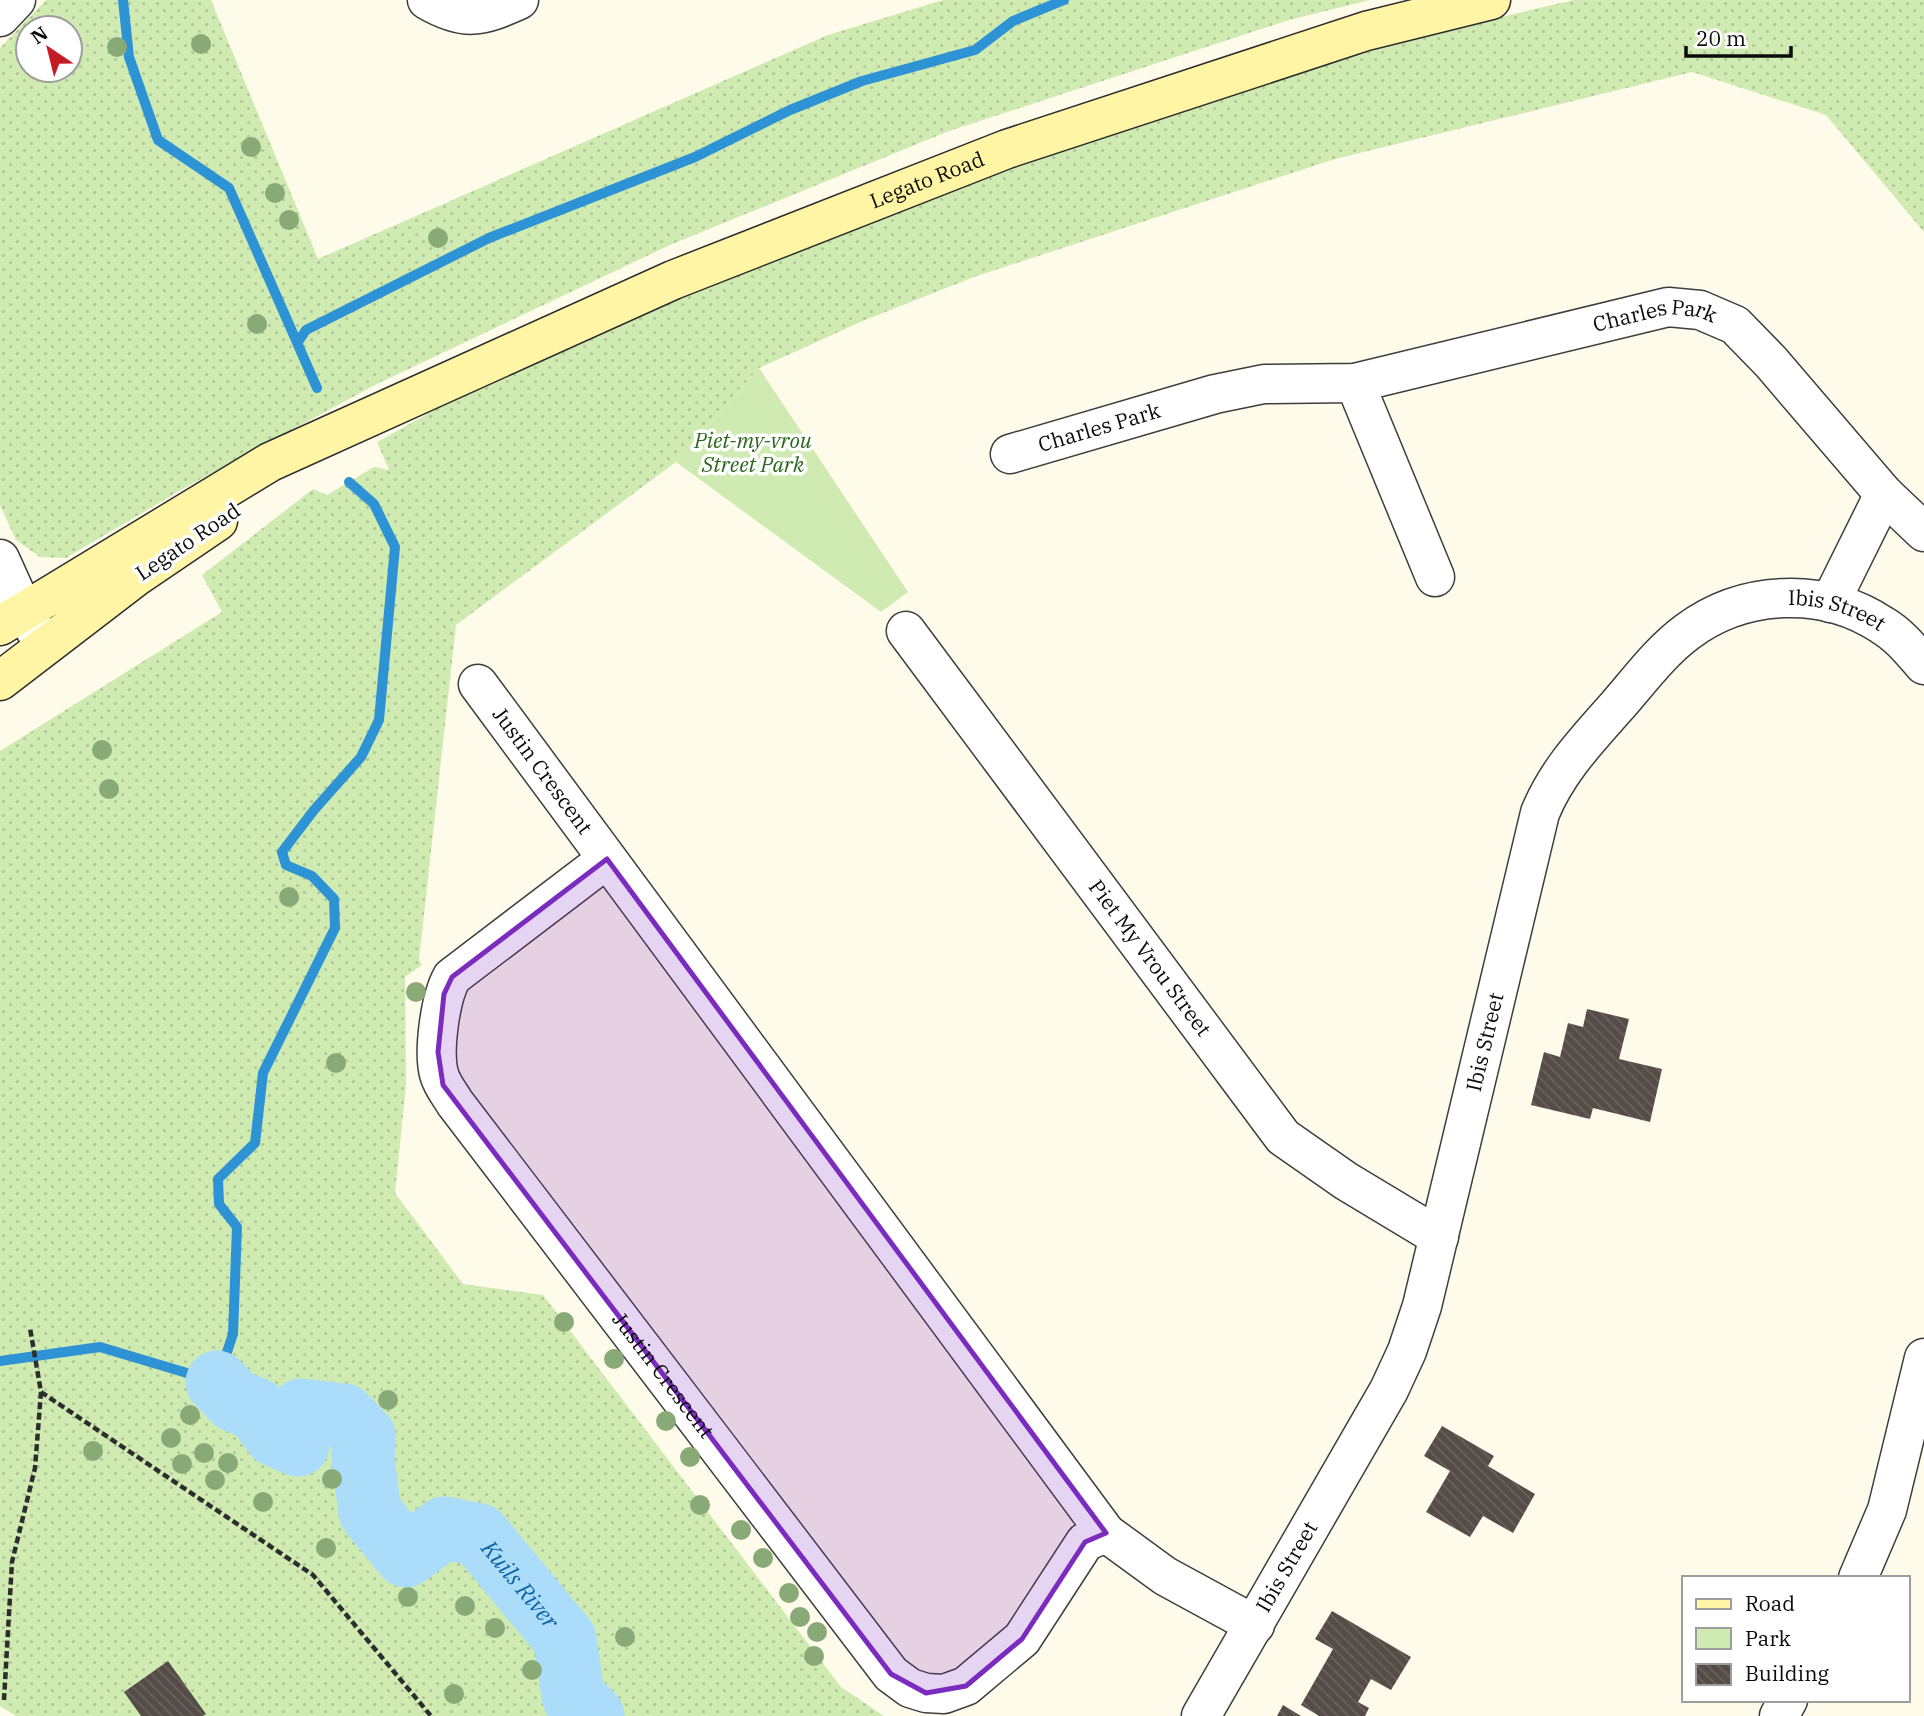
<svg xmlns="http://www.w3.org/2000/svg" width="1924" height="1716" viewBox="0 0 1924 1716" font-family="'IBM Plex Serif',serif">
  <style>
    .grass { fill: url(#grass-dots); fill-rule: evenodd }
    .park { fill: #d0ebb2 }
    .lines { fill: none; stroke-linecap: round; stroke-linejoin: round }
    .stream { stroke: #2e93d5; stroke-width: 10 }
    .river { stroke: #abddfa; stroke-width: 63 }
    .building { fill: url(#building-back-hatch) }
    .street-casing { stroke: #3e3e3e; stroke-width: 41 }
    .secondary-casing { stroke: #2d2d2d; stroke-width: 41 }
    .path { stroke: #2d2d2d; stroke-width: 4.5; stroke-dasharray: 7 3.5; stroke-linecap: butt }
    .street { stroke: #fff; stroke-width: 38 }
    .secondary { stroke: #fff5a5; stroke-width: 38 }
    .tree { fill: #89a977 }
    .marked { fill: #7b2cbf; fill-opacity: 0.2; stroke: #7b2cbf; stroke-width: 5; stroke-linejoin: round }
    .labels { text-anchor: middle; stroke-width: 7; stroke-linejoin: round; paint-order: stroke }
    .street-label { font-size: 21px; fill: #0b0b0b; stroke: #fff }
    .park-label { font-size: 21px; font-style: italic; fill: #296619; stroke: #fff }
    .water-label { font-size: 23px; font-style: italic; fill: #0f63a3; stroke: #fff }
  </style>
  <defs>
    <pattern id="grass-dots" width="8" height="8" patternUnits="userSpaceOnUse" patternTransform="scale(1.75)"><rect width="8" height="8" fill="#d0ebb2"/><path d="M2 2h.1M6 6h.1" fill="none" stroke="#b1c898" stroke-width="1.8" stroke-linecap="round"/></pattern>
    <pattern id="building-back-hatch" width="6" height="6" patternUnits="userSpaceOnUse" patternTransform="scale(1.75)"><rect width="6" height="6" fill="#554c47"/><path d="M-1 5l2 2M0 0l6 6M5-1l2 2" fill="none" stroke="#68615d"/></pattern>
  </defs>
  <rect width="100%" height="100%" fill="#fffbea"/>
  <path class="grass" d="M 46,0 L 211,0 L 318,259 L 828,35 L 943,0 L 1370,0 L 1289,20 L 949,131 L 670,245 L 377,384 L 186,487 L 66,558 L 40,557 L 16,540 L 0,505 L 0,48 ZM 28,28 L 70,28 L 70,70 L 28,70 Z
    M 1574,0 L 1924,0 L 1924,232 L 1826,115 L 1692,72 L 1335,159 L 974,277 L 865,320 L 759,368 L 676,462 L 456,625 L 419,960 L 422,965 L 405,977 L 406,1085 L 395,1193 L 463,1284 L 543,1295 L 841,1687 L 884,1716 L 16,1716 L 0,1706 L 0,751 L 222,612 L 202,575 L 313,489 L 327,495 L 374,467 L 389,470 L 377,442 L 440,407 L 812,237 L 1252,83 L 1475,23 Z"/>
  <path class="park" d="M 759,368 L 908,592 L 881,612 L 676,462 Z"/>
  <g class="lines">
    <path class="stream" d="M 123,0 L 129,57 L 158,140 L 229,188 L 317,388
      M 298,342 L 306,330 L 489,238 L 695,157 L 790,110 L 862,81 L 975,50 L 1013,21 L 1064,0
      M 0,1361 L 100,1347 L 217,1382 L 233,1334 L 237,1227 L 219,1204 L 218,1179 L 255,1143 L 263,1073 L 335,928 L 334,899 L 312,876 L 286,865 L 282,852 L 314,810 L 361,757 L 379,720 L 395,547 L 374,504 L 349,482"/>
    <path class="river" id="s1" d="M 217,1382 L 235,1401 L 256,1409 L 275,1435 L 298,1445 L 301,1410 L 344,1415 L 364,1436 L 363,1460 L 370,1512 L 406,1556 L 444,1528 L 479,1535 L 565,1639 L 573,1696 L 593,1716"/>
  </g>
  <path class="building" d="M 1587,1009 L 1629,1019 L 1619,1059 L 1662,1069 L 1650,1122 L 1593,1108 L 1590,1119 L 1531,1105 L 1544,1052 L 1560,1057 L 1568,1023 L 1583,1027 Z
    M 1442,1426 L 1494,1456 L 1488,1466 L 1535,1494 L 1513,1533 L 1483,1516 L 1470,1537 L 1426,1512 L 1450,1471 L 1424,1456 Z
    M 1332,1611 L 1411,1657 L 1391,1690 L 1371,1679 L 1358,1702 L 1369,1708 L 1365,1716 L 1319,1716 L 1301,1705 L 1333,1649 L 1315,1639 Z
    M 168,1661 L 206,1714 L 203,1716 L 141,1716 L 124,1692 Z
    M 1283,1705 L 1301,1716 L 1277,1716 Z"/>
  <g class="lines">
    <defs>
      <g id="street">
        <path d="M 427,0 C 465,22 481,17 519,0"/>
        <path d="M 0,17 L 16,0"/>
        <path d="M 1355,383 L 1435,577"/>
        <path id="s2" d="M 1010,454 L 1215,394 L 1264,384 L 1355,383 L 1668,307 L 1700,310 L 1735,325 L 1771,362 L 1884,494 L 1924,532"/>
        <path d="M 0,559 L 23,610 L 40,638"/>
        <path d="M 1830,603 L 1884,494"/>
        <path id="s3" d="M 906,631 L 1283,1137 L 1346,1181 L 1439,1237"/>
        <path id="s4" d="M 478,684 L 1106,1533 L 1165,1576 L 1255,1625"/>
        <path id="s5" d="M 607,859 L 452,977 C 440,998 433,1051 439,1074 C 442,1085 449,1093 455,1103 L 891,1674 L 910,1688 L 926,1693 L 944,1694 L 966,1686 L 1022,1639 L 1085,1542 L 1106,1533"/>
        <path d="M 1858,1578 L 1887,1510 L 1924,1358"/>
        <path id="s6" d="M 1201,1716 L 1389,1390 L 1407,1351 L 1422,1306 L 1540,813 C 1557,771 1587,740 1617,706 C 1639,681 1660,652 1687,632 C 1743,590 1823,586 1882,625 C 1899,635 1911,650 1924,665"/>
        <path d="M 1779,1716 L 1788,1700"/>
      </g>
      <g id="secondary">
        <path id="s7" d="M 0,626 L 270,462 L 673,280 L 1007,149 L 1366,31 L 1491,0"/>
        <path d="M 0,681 L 137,576 L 218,521"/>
      </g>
    </defs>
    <use href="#street" class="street-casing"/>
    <use href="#secondary" class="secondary-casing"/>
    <path class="path" d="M 41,1392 L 313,1575 L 431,1716
      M 4,1700 L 12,1562 L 35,1468 L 41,1392 L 30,1328"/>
    <use href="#street" class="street"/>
    <use href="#secondary" class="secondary"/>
  </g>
  <g class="tree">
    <circle cx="201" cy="44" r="10"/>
    <circle cx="117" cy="47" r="10"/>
    <circle cx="251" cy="147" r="10"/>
    <circle cx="275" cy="193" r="10"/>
    <circle cx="289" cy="220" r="10"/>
    <circle cx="438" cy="238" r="10"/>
    <circle cx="257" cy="324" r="10"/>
    <circle cx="102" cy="750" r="10"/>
    <circle cx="109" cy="789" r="10"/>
    <circle cx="289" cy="897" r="10"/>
    <circle cx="416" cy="992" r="10"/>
    <circle cx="336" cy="1063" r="10"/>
    <circle cx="564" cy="1322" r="10"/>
    <circle cx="614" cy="1359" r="10"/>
    <circle cx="388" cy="1400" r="10"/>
    <circle cx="190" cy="1415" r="10"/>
    <circle cx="666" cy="1421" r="10"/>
    <circle cx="171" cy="1438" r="10"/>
    <circle cx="93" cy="1451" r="10"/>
    <circle cx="204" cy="1453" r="10"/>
    <circle cx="690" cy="1457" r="10"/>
    <circle cx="228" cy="1463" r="10"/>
    <circle cx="182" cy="1464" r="10"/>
    <circle cx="332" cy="1479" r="10"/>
    <circle cx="215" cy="1480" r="10"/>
    <circle cx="263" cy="1502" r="10"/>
    <circle cx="700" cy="1505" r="10"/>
    <circle cx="741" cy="1530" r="10"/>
    <circle cx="326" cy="1548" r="10"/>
    <circle cx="763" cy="1558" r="10"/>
    <circle cx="789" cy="1593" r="10"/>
    <circle cx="408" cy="1597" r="10"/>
    <circle cx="465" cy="1606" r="10"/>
    <circle cx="800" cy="1617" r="10"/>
    <circle cx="495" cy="1628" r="10"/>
    <circle cx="817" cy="1632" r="10"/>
    <circle cx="625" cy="1637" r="10"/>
    <circle cx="814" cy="1656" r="10"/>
    <circle cx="532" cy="1670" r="10"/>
    <circle cx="454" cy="1694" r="10"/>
  </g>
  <path class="marked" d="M 607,859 L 1106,1533 L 1085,1542 L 1022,1639 L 966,1686 L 926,1693 L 891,1674 L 443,1085 L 438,1052 L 444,994 L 452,977 Z"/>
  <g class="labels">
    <g class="street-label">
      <text dy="7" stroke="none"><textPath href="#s7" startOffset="1031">Legato Road</textPath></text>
      <text dy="7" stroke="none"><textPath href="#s2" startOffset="663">Charles Park</textPath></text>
      <text dy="7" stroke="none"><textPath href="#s2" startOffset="93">Charles Park</textPath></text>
      <text transform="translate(188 542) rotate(-34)" y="7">Legato Road</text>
      <text dy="7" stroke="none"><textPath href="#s6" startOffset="1367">Ibis Street</textPath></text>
      <text dy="7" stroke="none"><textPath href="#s4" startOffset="108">Justin Crescent</textPath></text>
      <text dy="7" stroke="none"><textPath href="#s3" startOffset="408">Piet My Vrou Street</textPath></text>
      <text dy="7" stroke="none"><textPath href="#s6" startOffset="738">Ibis Street</textPath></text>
      <text dy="7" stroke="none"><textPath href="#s5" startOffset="670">Justin Crescent</textPath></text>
      <text dy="7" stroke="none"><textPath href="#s6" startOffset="172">Ibis Street</textPath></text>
    </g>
    <g class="park-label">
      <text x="753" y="448">Piet-my-vrou<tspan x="753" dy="24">Street Park</tspan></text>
    </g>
    <g class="water-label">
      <text dy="8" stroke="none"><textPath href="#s1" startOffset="494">Kuils River</textPath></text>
    </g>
  </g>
  <rect x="1682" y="1576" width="228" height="126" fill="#ffffff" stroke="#9d9d9d" stroke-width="2"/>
  <rect x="1696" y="1599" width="35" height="10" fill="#fff5a5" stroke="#9d9d9d" stroke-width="2"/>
  <text x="1745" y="1611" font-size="21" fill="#0b0b0b">Road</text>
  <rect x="1696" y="1628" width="35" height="21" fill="#d0ebb2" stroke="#9d9d9d" stroke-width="2"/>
  <text x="1745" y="1646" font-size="21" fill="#0b0b0b">Park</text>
  <rect x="1696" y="1664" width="35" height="21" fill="url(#building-back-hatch)" stroke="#9d9d9d" stroke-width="2"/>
  <text x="1745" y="1681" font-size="21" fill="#0b0b0b">Building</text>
  <g transform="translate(49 49) rotate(325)"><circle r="33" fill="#ffffff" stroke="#9d9d9d" stroke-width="2"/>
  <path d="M0-5L12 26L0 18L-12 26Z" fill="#c31c25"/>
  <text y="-10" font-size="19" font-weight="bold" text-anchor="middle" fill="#0b0b0b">N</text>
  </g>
  <path d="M1686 46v10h105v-10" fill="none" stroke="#0b0b0b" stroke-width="3.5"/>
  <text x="1696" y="46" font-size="21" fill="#0b0b0b" stroke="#ffffff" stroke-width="5" paint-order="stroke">20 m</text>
</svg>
